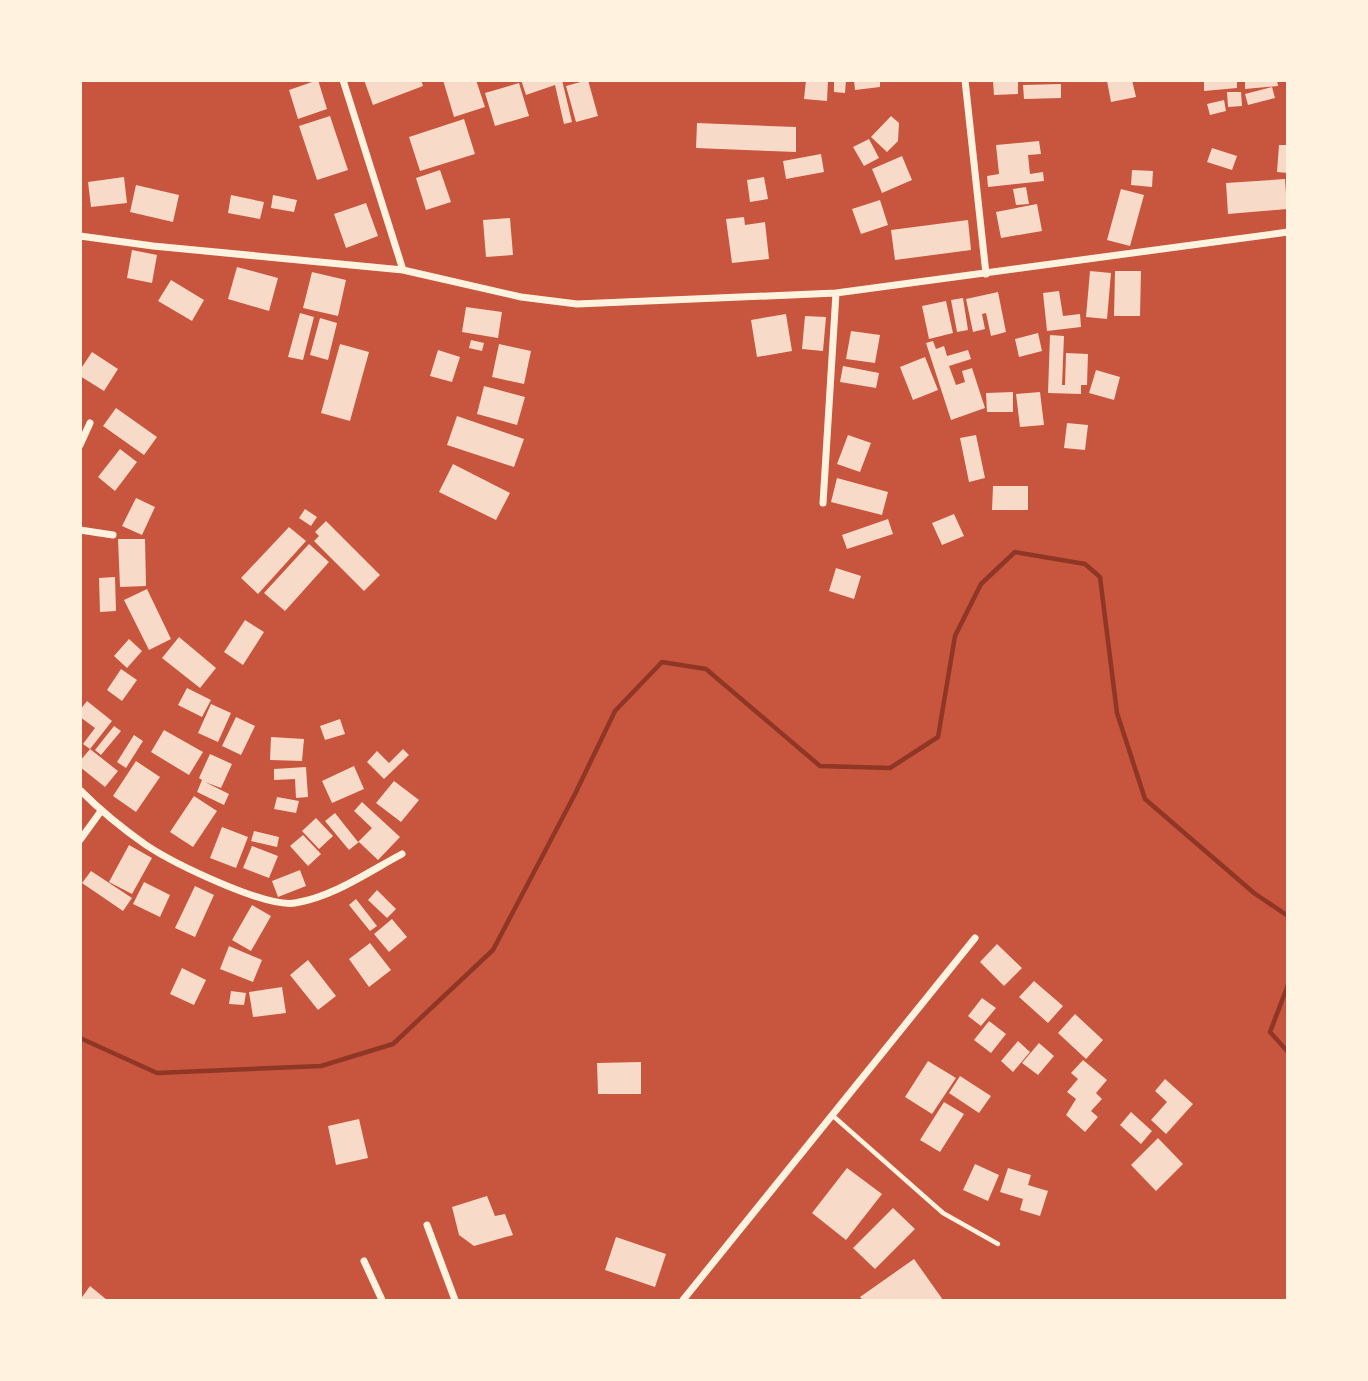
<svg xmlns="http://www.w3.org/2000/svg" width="1368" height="1381" viewBox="0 0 1368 1381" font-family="Montserrat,sans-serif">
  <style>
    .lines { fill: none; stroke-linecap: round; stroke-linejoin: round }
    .stream { stroke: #8f3625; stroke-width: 4.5 }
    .building { fill: #f7dbc8 }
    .service { stroke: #fff3e0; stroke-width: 4.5 }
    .minor { stroke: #fff3e0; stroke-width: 7 }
  </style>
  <rect width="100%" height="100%" fill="#c8553d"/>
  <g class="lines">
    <path class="stream" d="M 1288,985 L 1270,1032 L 1288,1052
      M 80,1038 L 157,1073 L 321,1066 L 393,1044 L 493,950 L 575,794 L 615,711 L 662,662 L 706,669 L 820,766 L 890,768 L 938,737 L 955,636 L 981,584 L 1015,552 L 1085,564 L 1100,577 L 1117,713 L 1145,799 L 1254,893 L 1288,916"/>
  </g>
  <path class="building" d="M 318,80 L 327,109 L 298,119 L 289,90 Z
    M 364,80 L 421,80 L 423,86 L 373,105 Z
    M 443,80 L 476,80 L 485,107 L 454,117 Z
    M 521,80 L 554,80 L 554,82 L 562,80 L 572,122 L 564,124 L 555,85 L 526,95 Z
    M 588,80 L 598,116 L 576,122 L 566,86 Z
    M 806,80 L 828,80 L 827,101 L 804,99 Z
    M 834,80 L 846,80 L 845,93 L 834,92 Z
    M 854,80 L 880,80 L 880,87 L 855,90 Z
    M 1132,80 L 1136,97 L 1111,102 L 1107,81 Z
    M 1204,80 L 1237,80 L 1237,88 L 1204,91 Z
    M 1245,80 L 1277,80 L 1278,86 L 1245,89 Z
    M 993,81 L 1018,81 L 1018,94 L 994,95 Z
    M 519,83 L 529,116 L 495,126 L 485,93 Z
    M 1061,84 L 1061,98 L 1024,99 L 1023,85 Z
    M 1272,87 L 1275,98 L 1248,105 L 1245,94 Z
    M 1227,92 L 1241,92 L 1242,106 L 1228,107 Z
    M 1224,100 L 1226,111 L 1210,115 L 1207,104 Z
    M 330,116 L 348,170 L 317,180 L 299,126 Z
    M 891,116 L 899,123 L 898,141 L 887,152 L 871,137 Z
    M 464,119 L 475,154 L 420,171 L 409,137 Z
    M 697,123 L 796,127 L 796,152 L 696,148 Z
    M 869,139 L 879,158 L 864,166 L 853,147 Z
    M 1039,141 L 1041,154 L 1028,155 L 1030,174 L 1043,172 L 1044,181 L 988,187 L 987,176 L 999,174 L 996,145 Z
    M 1279,145 L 1288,145 L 1288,173 L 1277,172 Z
    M 1212,148 L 1237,156 L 1232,170 L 1207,162 Z
    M 821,154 L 824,172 L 786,179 L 783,161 Z
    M 902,156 L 912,180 L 882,193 L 872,169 Z
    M 440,170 L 451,202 L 426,210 L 416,178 Z
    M 1132,170 L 1153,171 L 1152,187 L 1131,185 Z
    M 124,177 L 127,203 L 91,207 L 88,182 Z
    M 764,177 L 768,199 L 750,202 L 747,180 Z
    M 1285,179 L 1287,209 L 1228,214 L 1226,183 Z
    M 136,185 L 179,195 L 173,222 L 130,212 Z
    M 1026,187 L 1029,204 L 1016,205 L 1013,189 Z
    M 1121,189 L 1144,195 L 1130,246 L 1107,240 Z
    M 231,195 L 264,202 L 260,219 L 228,213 Z
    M 273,195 L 297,200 L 294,212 L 271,208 Z
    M 880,200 L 888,225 L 861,234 L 852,209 Z
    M 366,203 L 378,236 L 346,248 L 334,214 Z
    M 1037,204 L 1042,231 L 1001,238 L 996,212 Z
    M 744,217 L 745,225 L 765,222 L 769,259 L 732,263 L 726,219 Z
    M 510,218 L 513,255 L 486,257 L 483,220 Z
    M 968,220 L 971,250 L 895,260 L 891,230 Z
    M 132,250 L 157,255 L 152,283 L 127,278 Z
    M 237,267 L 278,278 L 269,311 L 228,299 Z
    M 1090,271 L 1111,273 L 1107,319 L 1086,317 Z
    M 1115,271 L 1141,271 L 1140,316 L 1114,316 Z
    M 312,272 L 346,280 L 338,316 L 303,308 Z
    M 171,280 L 204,300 L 192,321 L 158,301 Z
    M 1059,291 L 1063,316 L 1080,314 L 1081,327 L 1047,331 L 1043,293 Z
    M 998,292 L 1006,332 L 991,336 L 986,313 L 982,314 L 985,329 L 973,332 L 966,299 Z
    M 963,298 L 968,330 L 957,332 L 951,300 Z
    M 946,301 L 953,333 L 929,339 L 922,306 Z
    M 466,307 L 502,312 L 498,338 L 462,332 Z
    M 300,313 L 314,317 L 303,360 L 288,357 Z
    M 786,314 L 792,351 L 757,357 L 751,320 Z
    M 805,316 L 826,317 L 823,351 L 802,349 Z
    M 320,318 L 337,323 L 328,360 L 310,355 Z
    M 851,331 L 880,335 L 875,363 L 846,359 Z
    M 1038,333 L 1042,351 L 1019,357 L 1015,339 Z
    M 1050,335 L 1064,336 L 1062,385 L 1065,385 L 1066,353 L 1088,354 L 1087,385 L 1081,385 L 1081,394 L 1048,393 Z
    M 471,340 L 484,343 L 482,351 L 469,348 Z
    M 933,341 L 936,349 L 944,346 L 947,356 L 968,350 L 971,359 L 949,366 L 956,385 L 965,382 L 962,371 L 972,368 L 985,408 L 951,420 L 926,343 Z
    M 340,344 L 369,352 L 350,421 L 321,413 Z
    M 499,344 L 531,351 L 524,384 L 492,377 Z
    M 438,350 L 460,357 L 452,382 L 430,376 Z
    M 92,352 L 118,369 L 104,391 L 80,376 L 80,370 Z
    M 925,357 L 938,390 L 913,400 L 900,367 Z
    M 843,366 L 879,373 L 876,388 L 840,382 Z
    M 1096,370 L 1120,377 L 1114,400 L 1089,393 Z
    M 484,386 L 525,397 L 517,425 L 477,414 Z
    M 1013,392 L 1013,412 L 987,412 L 986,393 Z
    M 1040,392 L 1044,425 L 1020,427 L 1016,394 Z
    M 116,408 L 157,437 L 144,455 L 103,426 Z
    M 457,416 L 524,439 L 514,467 L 447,445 Z
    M 1067,423 L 1088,425 L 1085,450 L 1064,448 Z
    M 848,435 L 871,443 L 860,472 L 837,464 Z
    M 976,435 L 985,478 L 969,482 L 960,438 Z
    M 120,449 L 137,462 L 115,491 L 98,477 Z
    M 453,464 L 510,493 L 496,520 L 439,492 Z
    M 837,478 L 888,492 L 882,515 L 831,502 Z
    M 993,486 L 1028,486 L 1028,510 L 992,510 Z
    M 136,498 L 155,507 L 142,535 L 122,526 Z
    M 305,509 L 317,517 L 311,526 L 299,518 Z
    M 954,514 L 964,536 L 942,545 L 932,523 Z
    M 888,519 L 893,534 L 847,549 L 842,535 Z
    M 326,521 L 380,575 L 364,591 L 314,541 L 319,536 L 315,532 Z
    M 289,527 L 306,541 L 258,594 L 241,578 Z
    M 118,539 L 145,539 L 146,586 L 120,587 Z
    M 309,544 L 329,562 L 285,611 L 264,593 Z
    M 836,568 L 861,576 L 854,599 L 829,591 Z
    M 115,577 L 116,611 L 100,612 L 99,578 Z
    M 147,589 L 171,639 L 149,650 L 124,600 Z
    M 245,620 L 264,632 L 243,665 L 224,652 Z
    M 179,637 L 216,668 L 200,688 L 162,658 Z
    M 129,639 L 142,651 L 127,668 L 114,656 Z
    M 121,669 L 137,680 L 122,701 L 107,690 Z
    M 187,688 L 211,700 L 202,717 L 178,705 Z
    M 87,701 L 112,721 L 90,749 L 83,744 L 95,728 L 80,717 L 80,710 Z
    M 211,704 L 231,713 L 218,742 L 198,733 Z
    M 236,717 L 255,726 L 241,755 L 222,746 Z
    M 340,719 L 345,734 L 325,740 L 320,726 Z
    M 114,726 L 121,731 L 101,755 L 95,750 Z
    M 164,730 L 203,752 L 189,775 L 151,752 Z
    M 134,735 L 143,741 L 126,768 L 117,762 Z
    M 271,737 L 304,739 L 302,761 L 270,760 Z
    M 90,749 L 118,771 L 105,787 L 80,767 L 80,761 Z
    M 403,749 L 409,755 L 384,779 L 367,762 L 377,751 L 389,763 Z
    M 210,754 L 232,764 L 221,788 L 205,782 L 229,794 L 224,805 L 197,792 L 202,780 L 199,778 Z
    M 136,761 L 160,777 L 136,812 L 113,796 Z
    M 354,766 L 364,789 L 332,803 L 322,781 Z
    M 306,767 L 308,797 L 296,798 L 295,779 L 274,780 L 274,769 Z
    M 394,781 L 419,800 L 401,822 L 376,803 Z
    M 194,796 L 217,811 L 193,847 L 170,832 Z
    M 277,797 L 299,801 L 296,813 L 274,809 Z
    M 362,802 L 400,837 L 378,860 L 359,842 L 349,850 L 325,821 L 335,813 L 358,842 L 372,828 L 354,811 Z
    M 316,818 L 333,836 L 319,849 L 302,831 Z
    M 222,827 L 248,837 L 236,868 L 210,858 Z
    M 254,831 L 279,837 L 277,847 L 251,841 Z
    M 303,835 L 321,854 L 308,866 L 290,846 Z
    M 129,845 L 152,858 L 132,894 L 109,882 Z
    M 252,846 L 278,856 L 269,878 L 243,868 Z
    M 300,870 L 306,886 L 278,897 L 272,881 Z
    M 91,871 L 132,898 L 123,911 L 82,883 Z
    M 144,882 L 170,895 L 160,917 L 133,904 Z
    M 195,886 L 214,895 L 195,937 L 175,928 Z
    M 377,890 L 396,909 L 387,918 L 368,900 Z
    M 356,899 L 377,926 L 370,931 L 349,905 Z
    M 252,905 L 271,916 L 251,951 L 232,940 Z
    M 392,919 L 407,937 L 389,952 L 374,934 Z
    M 370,943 L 391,970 L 369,987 L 349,959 Z
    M 997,944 L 1022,968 L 1004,986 L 980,962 Z
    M 229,946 L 262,960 L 253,982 L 220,969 Z
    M 308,960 L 336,996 L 318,1010 L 290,975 Z
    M 182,968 L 206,980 L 194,1005 L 170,994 Z
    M 1034,981 L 1063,1006 L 1048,1023 L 1019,997 Z
    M 282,987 L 286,1013 L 253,1017 L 249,992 Z
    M 231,991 L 246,993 L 244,1005 L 229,1004 Z
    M 982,998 L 996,1008 L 981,1026 L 968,1016 Z
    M 1075,1014 L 1103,1040 L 1086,1059 L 1058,1033 Z
    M 989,1021 L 1006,1034 L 991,1053 L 974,1040 Z
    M 1018,1041 L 1030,1052 L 1013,1072 L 1001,1061 Z
    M 1039,1043 L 1054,1056 L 1038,1075 L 1022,1063 Z
    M 1083,1060 L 1107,1080 L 1096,1093 L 1102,1099 L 1091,1111 L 1098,1117 L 1085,1132 L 1066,1115 L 1076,1099 L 1067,1092 L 1078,1079 L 1071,1073 Z
    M 928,1061 L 956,1078 L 932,1114 L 905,1097 Z
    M 641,1062 L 641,1094 L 598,1094 L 597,1063 Z
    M 960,1076 L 991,1096 L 979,1113 L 949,1093 Z
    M 1165,1079 L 1193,1104 L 1166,1134 L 1151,1120 L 1167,1102 L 1155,1091 Z
    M 944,1102 L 964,1114 L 940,1152 L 920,1140 Z
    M 1131,1112 L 1152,1131 L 1141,1144 L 1120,1125 Z
    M 359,1119 L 368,1158 L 336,1165 L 328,1126 Z
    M 1158,1138 L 1183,1164 L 1156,1191 L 1131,1165 Z
    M 975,1164 L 999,1175 L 988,1201 L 963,1190 Z
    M 847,1168 L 882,1194 L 846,1240 L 812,1213 Z
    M 1008,1168 L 1031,1175 L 1028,1185 L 1048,1191 L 1040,1216 L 1020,1210 L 1023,1199 L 1000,1192 Z
    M 487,1196 L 495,1216 L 505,1214 L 513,1235 L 474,1246 L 459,1235 L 452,1207 Z
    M 893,1208 L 915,1229 L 875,1269 L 853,1248 Z
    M 616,1237 L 666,1254 L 655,1287 L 605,1270 Z
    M 914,1259 L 943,1300 L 863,1300 L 860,1297 Z
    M 90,1286 L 107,1300 L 80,1300 Z"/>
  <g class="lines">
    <path class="service" d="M 832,1115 L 943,1213 L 998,1244"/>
    <path class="minor" d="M 343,80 L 403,270
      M 965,80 L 986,274
      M 80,236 L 153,246 L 403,270 L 521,297 L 577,304 L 836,293 L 1288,232
      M 80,445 L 90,423
      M 823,503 L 836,293
      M 80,530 L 113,535
      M 80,790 C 101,811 123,829 146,845 C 173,863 265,908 295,903 C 333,897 368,872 402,854
      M 80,840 L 101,811
      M 427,1225 L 455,1300
      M 364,1261 L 382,1300
      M 683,1300 L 975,938"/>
  </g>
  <rect width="1368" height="1381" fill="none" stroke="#fff3e0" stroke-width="164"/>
</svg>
